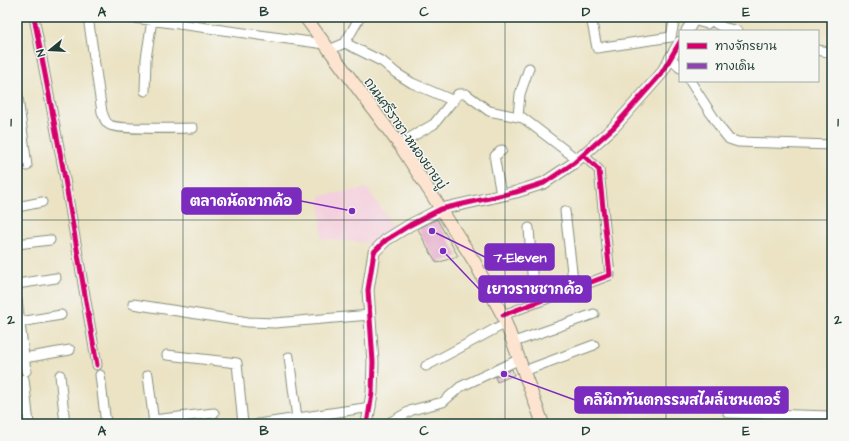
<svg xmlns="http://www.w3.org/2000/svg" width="849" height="441" viewBox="0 0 849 441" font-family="'Architects Daughter','Playpen Sans Thai',sans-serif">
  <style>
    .built { fill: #f4cfdd }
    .building { fill: #e3a2c6 }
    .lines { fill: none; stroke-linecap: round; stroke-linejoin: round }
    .minor-casing { stroke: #85907c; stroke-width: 11 }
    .tertiary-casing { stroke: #85907c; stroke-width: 13 }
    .secondary-casing { stroke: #85907c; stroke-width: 14 }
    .minor { stroke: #fff; stroke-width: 9 }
    .tertiary { stroke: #fff; stroke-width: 11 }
    .secondary { stroke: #fde4d0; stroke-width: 12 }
    .quiet { stroke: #8e44ad; stroke-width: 4; stroke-dasharray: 8 4; stroke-linecap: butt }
    .cycleway-casing { stroke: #f6f6f2; stroke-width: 8 }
    .cycleway { stroke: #d6006c; stroke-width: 5 }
    .grid { fill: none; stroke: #1f3d34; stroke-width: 1; stroke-opacity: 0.55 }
    .labels { text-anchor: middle; stroke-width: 3; stroke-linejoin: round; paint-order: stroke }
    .street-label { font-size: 13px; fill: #1f3d34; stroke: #f6f6f2 }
    .leader { fill: none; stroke: #7b2cbf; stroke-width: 1.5 }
    .callout-dot { fill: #7b2cbf; stroke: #f6f6f2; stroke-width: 1.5 }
    .callout { fill: #7b2cbf; stroke: #7b2cbf; stroke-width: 1.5 }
    .callout-label { font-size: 14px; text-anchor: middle; font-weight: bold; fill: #fff }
    .neatline { fill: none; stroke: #1f3d34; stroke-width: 1.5 }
    .grid-label { font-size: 13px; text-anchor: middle; font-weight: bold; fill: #1f3d34 }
  </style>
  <rect width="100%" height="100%" fill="#f6f6f2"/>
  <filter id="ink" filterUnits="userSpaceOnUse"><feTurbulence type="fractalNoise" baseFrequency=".025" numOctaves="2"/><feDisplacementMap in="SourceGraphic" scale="8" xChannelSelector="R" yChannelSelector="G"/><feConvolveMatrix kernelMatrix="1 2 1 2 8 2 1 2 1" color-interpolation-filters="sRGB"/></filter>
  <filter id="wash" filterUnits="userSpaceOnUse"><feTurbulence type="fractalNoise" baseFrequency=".012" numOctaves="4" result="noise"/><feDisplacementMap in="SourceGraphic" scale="16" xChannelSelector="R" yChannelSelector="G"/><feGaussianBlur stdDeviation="0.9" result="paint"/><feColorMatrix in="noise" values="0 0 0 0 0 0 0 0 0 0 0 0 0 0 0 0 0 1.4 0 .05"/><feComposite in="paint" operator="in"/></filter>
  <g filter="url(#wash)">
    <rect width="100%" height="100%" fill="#ebe3c4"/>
    <path class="built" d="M 367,188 L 393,226 L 370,243 L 322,239 L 320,196 Z"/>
    <g id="blocks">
      <path class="building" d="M 437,219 L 458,256 L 437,263 L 427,247 L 418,229 Z
        M 512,369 L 514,375 L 497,382 L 495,377 Z"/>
    </g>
  </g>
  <g filter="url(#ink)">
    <use href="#blocks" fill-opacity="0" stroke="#85907c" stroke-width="1"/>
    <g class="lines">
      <defs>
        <path id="minor" d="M 34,17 L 63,168 L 97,365
          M 88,17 L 102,112 C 104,117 105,123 110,125 C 118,130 179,128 193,128
          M 127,17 L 325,44
          M 591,17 L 597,48 L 671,37 L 675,17
          M 711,17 C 715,27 729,29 738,31
          M 693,20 L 707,24 L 712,20
          M 345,43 L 360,17
          M 329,50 L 345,43 L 383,62 L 396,73 L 412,83 L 454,101
          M 818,50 L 832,53
          M 671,58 L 680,68
          M 690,81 L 721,129 L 729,139 L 738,142 L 832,145
          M 17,90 L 27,166
          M 145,91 L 146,59 L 152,20
          M 518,117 L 520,94 L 529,68
          M 399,144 L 434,124 L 458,94 L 466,94 L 489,111 L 523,118 L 578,160
          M 501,195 L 495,161 L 495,156 L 502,150
          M 17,207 L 42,202
          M 565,211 L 574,289
          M 529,228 L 534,303
          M 17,244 L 50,240
          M 17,284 L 56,278
          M 17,300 L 26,371
          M 133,304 L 248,322 L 275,323 L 370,315
          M 503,315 L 610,275 L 599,170 L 583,155
          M 20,322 L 61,315
          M 514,342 L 594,314
          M 167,355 L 237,363 L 243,424
          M 289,357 L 297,418
          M 24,358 L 70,350
          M 426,366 L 506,323
          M 524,371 L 594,345
          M 60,375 L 65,424
          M 100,375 L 106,424
          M 148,375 L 154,424
          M 24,379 L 29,424
          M 728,413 L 831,416
          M 153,420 L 214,413
          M 258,424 L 371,407
          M 387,424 L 412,410 L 443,402 L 460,387 L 520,359"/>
        <path id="tertiary" d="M 687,31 L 695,17
          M 367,424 L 372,393 L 373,362 L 368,290 L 374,252 L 386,240 L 410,225 L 441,209 L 516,192 L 544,183 L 574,163 L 614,127 L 661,74 L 680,42"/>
        <path id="secondary" d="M 305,17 L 401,147 L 441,209 L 475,263 L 504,318 L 543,424"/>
      </defs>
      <use href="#minor" class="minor-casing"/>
      <use href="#tertiary" class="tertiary-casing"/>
      <use href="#secondary" class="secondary-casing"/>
      <use href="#minor" class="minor"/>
      <use href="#tertiary" class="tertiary"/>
      <use href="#secondary" class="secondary"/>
      <path class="quiet" d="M 17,168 L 27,166"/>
      <defs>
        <path id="cycleway" d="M 34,17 L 63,168 L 97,365
          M 503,315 L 610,275 L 599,170 L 583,155
          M 367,424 L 372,393 L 373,362 L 368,290 L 374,252 L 386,240 L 410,225 L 441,209 L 516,192 L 544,183 L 574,163 L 614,127 L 661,74 L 680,42"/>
      </defs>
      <use href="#cycleway" class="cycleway-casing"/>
      <use href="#cycleway" class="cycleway"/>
    </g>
  </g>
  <path class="grid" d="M 183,17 L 183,424M 344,17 L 344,424M 505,17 L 505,424M 666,17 L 666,424M 17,220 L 832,220"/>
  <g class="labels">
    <g class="street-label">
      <text transform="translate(406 133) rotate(55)" y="5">ถนนศรีราชา-หนองยายบู่</text>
    </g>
  </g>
  <path class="leader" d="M352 211L301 201M432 231L485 257M443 251L479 289M504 374L575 400"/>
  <g class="callout-dot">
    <circle cx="352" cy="211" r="4"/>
    <circle cx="432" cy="231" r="4"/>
    <circle cx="443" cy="251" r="4"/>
    <circle cx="504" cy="374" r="4"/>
  </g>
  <g class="callout">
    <rect x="182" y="188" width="119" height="26" rx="4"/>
    <rect x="485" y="244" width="69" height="26" rx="4"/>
    <rect x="479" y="276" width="112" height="26" rx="4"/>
    <rect x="575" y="387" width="213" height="26" rx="4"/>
  </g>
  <g class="callout-label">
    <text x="241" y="206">ตลาดนัดชากค้อ</text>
    <text x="520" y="262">7-Eleven</text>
    <text x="535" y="294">เยาวราชชากค้อ</text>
    <text x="682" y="405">คลินิกทันตกรรมสไมล์เซนเตอร์</text>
  </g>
  <rect width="849" height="441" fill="none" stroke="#f6f6f2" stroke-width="44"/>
  <rect x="679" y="30" width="140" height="52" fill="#f6f6f2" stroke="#a0aca6"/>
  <rect x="687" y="43" width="20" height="6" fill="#d6006c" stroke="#a0aca6"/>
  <text x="715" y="50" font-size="12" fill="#1f3d34">ทางจักรยาน</text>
  <rect x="687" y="63" width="20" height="6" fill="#8e44ad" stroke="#a0aca6"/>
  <text x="715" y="70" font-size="12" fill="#1f3d34">ทางเดิน</text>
  <g transform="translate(50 50) rotate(252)" stroke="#f6f6f2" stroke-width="3" paint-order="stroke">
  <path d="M0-3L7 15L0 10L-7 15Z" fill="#1f3d34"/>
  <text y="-6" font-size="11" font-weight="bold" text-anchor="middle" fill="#1f3d34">N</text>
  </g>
  <rect x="22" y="22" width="805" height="397" class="neatline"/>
  <g class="grid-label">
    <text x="102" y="16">A</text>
    <text x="264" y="16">B</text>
    <text x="424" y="16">C</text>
    <text x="586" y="16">D</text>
    <text x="746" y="16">E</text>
    <text x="11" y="126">1</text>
    <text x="838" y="126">1</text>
    <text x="11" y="324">2</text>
    <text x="838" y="324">2</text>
    <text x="102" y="435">A</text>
    <text x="264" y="435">B</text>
    <text x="424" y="435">C</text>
    <text x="586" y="435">D</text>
    <text x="746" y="435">E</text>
  </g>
</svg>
